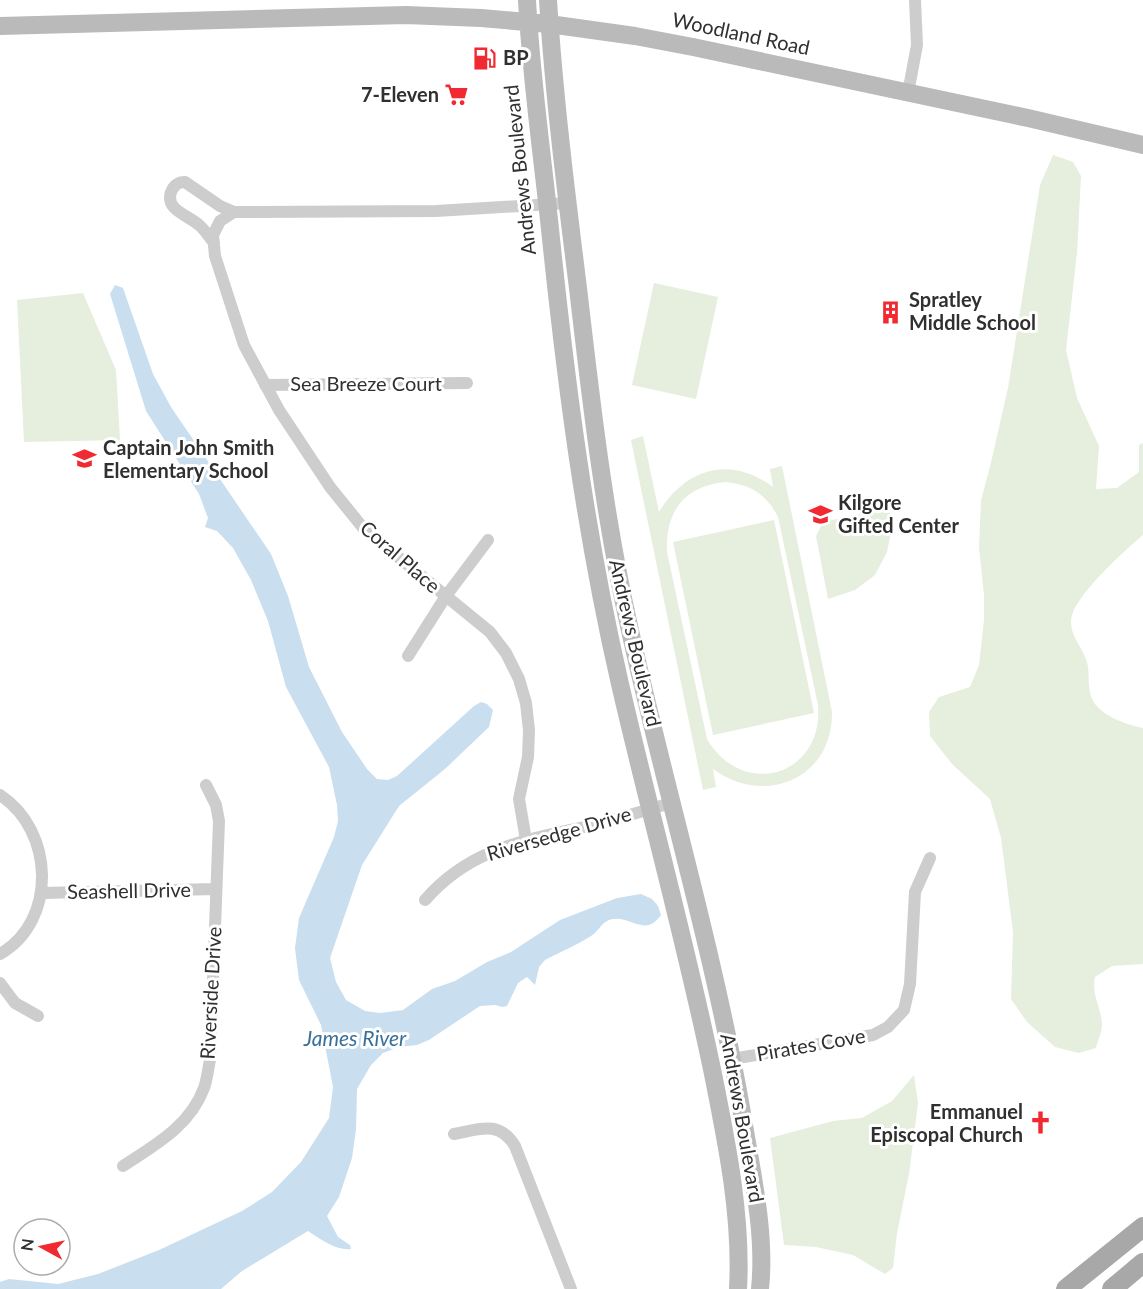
<svg xmlns="http://www.w3.org/2000/svg" width="1143" height="1289" viewBox="0 0 1143 1289" font-family="Lato,sans-serif">
  <style>
    .green { fill: #e6eede; fill-rule: evenodd }
    .water { fill: #c9deef }
    .lines { fill: none; stroke-linecap: round; stroke-linejoin: round }
    .street { stroke: #cdcdcd; stroke-width: 12 }
    .secondary { stroke: #bababa; stroke-width: 18 }
    .primary { stroke: #a8a8a8; stroke-width: 20 }
    .labels { text-anchor: middle; stroke-width: 6; stroke-linejoin: round; paint-order: stroke }
    .street-label { font-size: 20px; fill: #303030; stroke: #fff }
    .poi-label { font-size: 20px; font-weight: bold; fill: #303030; stroke: #fff; text-anchor: start }
    .water-label { font-size: 21px; font-style: italic; fill: #386f99; stroke: #fff }
  </style>
  <rect width="100%" height="100%" fill="#fff"/>
  <path class="green" d="M 1053,155 L 1073,162 L 1081,176 L 1077,253 L 1066,350 L 1077,398 L 1099,446 L 1096,489 L 1117,488 L 1139,472 L 1139,445 L 1143,443 L 1143,535 C 1124,551 1079,592 1072,615 C 1067,634 1082,645 1087,662 C 1090,673 1087,688 1092,699 C 1099,715 1127,725 1143,728 L 1143,964 L 1112,966 L 1095,977 C 1091,994 1101,1007 1102,1024 C 1102,1032 1098,1040 1096,1048 L 1079,1053 L 1055,1047 L 1027,1022 L 1011,999 L 1013,932 L 1001,838 L 990,799 L 952,764 L 930,736 L 929,712 L 939,697 L 970,687 L 979,665 L 984,620 L 984,595 L 979,548 L 981,500 L 990,467 L 1008,388 L 1040,185 Z
    M 654,283 L 718,297 L 696,399 L 632,385 Z
    M 83,293 L 116,370 L 120,440 L 24,442 L 17,300 Z
    M 643,436 L 659,512 C 686,468 730,455 773,487 L 770,469 L 782,466 L 832,712 C 833,779 764,807 713,769 L 716,787 L 703,790 L 631,440 ZM 725,482 C 750,484 766,494 778,517 L 818,705 C 824,776 743,800 707,739 L 667,552 C 665,512 684,486 725,482 Z
    M 889,508 L 892,527 L 887,552 L 875,575 L 855,590 L 828,599 L 816,536 L 823,522 Z
    M 774,520 L 814,713 L 713,735 L 673,542 Z
    M 914,1075 L 918,1103 L 909,1174 L 897,1233 L 893,1268 L 885,1274 L 853,1255 L 816,1247 L 784,1245 L 770,1138 L 833,1121 L 862,1118 L 892,1101 Z"/>
  <path class="water" d="M 115,285 L 123,288 L 153,374 L 171,407 L 271,554 L 288,596 L 309,667 L 342,732 L 367,769 L 377,779 L 388,780 L 397,776 L 474,706 L 481,702 L 487,704 L 493,710 L 489,727 L 445,769 L 399,806 L 362,865 L 330,958 L 336,982 L 346,1000 L 365,1011 L 380,1013 L 403,1010 L 432,989 L 455,981 L 487,962 L 511,952 L 560,920 L 617,898 L 641,894 L 652,899 L 658,906 L 661,915 C 644,939 629,913 609,920 C 601,923 598,932 591,936 C 577,945 560,952 545,960 L 539,967 L 535,985 L 527,977 L 518,983 L 507,1006 L 502,1007 L 495,1005 L 480,1006 L 429,1040 L 417,1045 L 399,1047 L 383,1053 L 371,1065 L 357,1089 L 356,1130 L 352,1158 L 339,1197 L 327,1216 L 338,1237 L 350,1245 L 351,1249 C 337,1251 320,1239 308,1231 L 242,1271 L 221,1289 L 0,1289 L 0,1282 L 9,1279 L 58,1284 L 98,1274 L 159,1250 L 242,1211 L 272,1192 L 301,1162 L 329,1118 L 333,1087 L 321,1025 L 299,980 L 295,948 L 299,918 L 334,837 L 338,821 L 337,805 L 329,767 L 286,687 L 268,621 L 251,580 L 233,548 L 217,531 L 205,527 L 208,518 L 199,494 L 146,411 L 110,294 Z"/>
  <g class="lines">
    <path class="street" d="M 908,93 L 917,45 L 915,0
      M 214,243 C 209,237 205,230 199,225 C 188,215 165,210 171,192 C 174,185 178,182 185,182 L 220,206 L 234,212
      M 265,385 L 467,383
      M 408,656 L 446,596 L 488,540
      M 0,795 C 54,830 58,921 0,954
      M 526,840 L 519,799 L 528,757 L 529,730 L 526,703 L 519,679 L 506,653 L 490,632 L 364,529 L 330,487 L 279,410 L 244,345 L 215,256 L 213,235 L 220,221 L 234,212 L 436,211 L 568,203
      M 42,893 L 216,889
      M 425,900 C 473,845 530,840 597,824 C 623,818 647,809 672,803
      M 0,983 L 15,1003 L 38,1016
      M 732,1059 L 873,1035 L 888,1027 L 904,1010 L 910,984 L 915,892 L 930,858
      M 454,1134 C 480,1129 499,1120 515,1146 L 571,1289
      M 123,1166 C 155,1145 190,1126 204,1088 C 207,1080 208,1069 210,1060 L 219,821 L 216,805 L 206,785"/>
    <path class="secondary" d="M 527,0 C 531,77 542,153 550,229 C 566,384 585,532 620,684 C 650,814 686,943 713,1074 C 727,1144 742,1217 738,1289
      M 548,0 C 554,96 566,192 578,288 C 591,401 604,515 629,626 C 665,789 713,948 742,1113 C 751,1170 766,1231 760,1289
      M 0,26 L 406,15 L 481,18 L 549,24 L 635,36 L 693,47 L 1028,118 L 1143,145"/>
    <path class="primary" d="M 1066,1289 L 1143,1227
      M 1112,1289 L 1143,1263"/>
  </g>
  <defs>
    <symbol id="fuel-bare" viewBox="-9 -9 18 18"><path d="M-5.5-6h7V0h2V4h1.3V-2.5L3-4.5l.8-.8L6-3V5H2.5V1h-1V6h-7ZM-4.2-4.7v3.2H.2V-4.7Z" fill="#f02a30" stroke="#fff" stroke-width="2.5" paint-order="stroke"/></symbol>
    <symbol id="supermarket-bare" viewBox="-9 -9 18 18"><path d="M-6-5.5h2.5l.6 2H6L4.5 2H-2.5L-4.4-4H-6ZM-1.5 3.2a1.3 1.3 0 1 0 .1 0ZM3 3.2a1.3 1.3 0 1 0 .1 0Z" fill="#f02a30" stroke="#fff" stroke-width="2.5" paint-order="stroke"/></symbol>
    <symbol id="building-bare" viewBox="-9 -9 18 18"><path d="M-4-6H4V6H1V3H-1V6H-4ZM-2.5-4.3h1.7v1.8h-1.7ZM.8-4.3h1.7v1.8H.8ZM-2.5-1h1.7V.8h-1.7ZM.8-1h1.7V.8H.8Z" fill="#f02a30" stroke="#fff" stroke-width="2.5" paint-order="stroke"/></symbol>
    <symbol id="school-bare" viewBox="-9 -9 18 18"><path d="M0-5L7-2L0 1L-7-2ZM-4 1L0 2.5L4 1V4Q0 6-4 4Z" fill="#f02a30" stroke="#fff" stroke-width="2.5" paint-order="stroke"/></symbol>
    <symbol id="church-bare" viewBox="-9 -9 18 18"><path d="M-1.2-6h2.4v3.5h3.3v2.4h-3.3V6h-2.4V-.1h-3.3v-2.4h3.3Z" fill="#f02a30" stroke="#fff" stroke-width="2.5" paint-order="stroke"/></symbol>
  </defs>
  <g fill-rule="evenodd">
    <use href="#fuel-bare" x="468" y="42" width="33" height="33"/>
    <use href="#supermarket-bare" x="440" y="78" width="33" height="33"/>
    <use href="#building-bare" x="874" y="296" width="33" height="33"/>
    <use href="#school-bare" x="68" y="442" width="33" height="33"/>
    <use href="#school-bare" x="804" y="498" width="33" height="33"/>
    <use href="#church-bare" x="1024" y="1106" width="33" height="33"/>
  </g>
  <g class="labels">
    <g class="street-label">
      <text transform="translate(741 34) rotate(12)" y="7">Woodland Road</text>
      <text transform="translate(520 170) rotate(-96)" y="7">Andrews Boulevard</text>
      <text x="366" y="391">Sea Breeze Court</text>
      <text transform="translate(400 557) rotate(41)" y="7">Coral Place</text>
      <text transform="translate(635 643) rotate(77)" y="7">Andrews Boulevard</text>
      <text transform="translate(559 834) rotate(-16)" y="7">Riversedge Drive</text>
      <text transform="translate(129 891) rotate(-1)" y="7">Seashell Drive</text>
      <text transform="translate(211 993) rotate(-87)" y="7">Riverside Drive</text>
      <text transform="translate(811 1045) rotate(-10)" y="7">Pirates Cove</text>
      <text transform="translate(742 1118) rotate(80)" y="7">Andrews Boulevard</text>
    </g>
    <g class="poi-label">
      <text x="503" y="65">BP</text>
      <text x="439" y="102" text-anchor="end">7-Eleven</text>
      <text x="909" y="307">Spratley<tspan x="909" dy="23">Middle School</tspan></text>
      <text x="103" y="455">Captain John Smith<tspan x="103" dy="23">Elementary School</tspan></text>
      <text x="838" y="510">Kilgore<tspan x="838" dy="23">Gifted Center</tspan></text>
      <text x="1023" y="1119" text-anchor="end">Emmanuel<tspan x="1023" dy="23">Episcopal Church</tspan></text>
    </g>
    <g class="water-label">
      <text x="355" y="1046">James River</text>
    </g>
  </g>
  <g transform="translate(42 1247) rotate(278)"><circle r="28" fill="#ffffff" stroke="#acacac" stroke-width="1.5"/>
  <path d="M0-4.5L10 22L0 15L-10 22Z" fill="#f02a30"/>
  <text y="-9" font-size="16" font-weight="bold" text-anchor="middle" fill="#303030">N</text>
  </g>
</svg>
